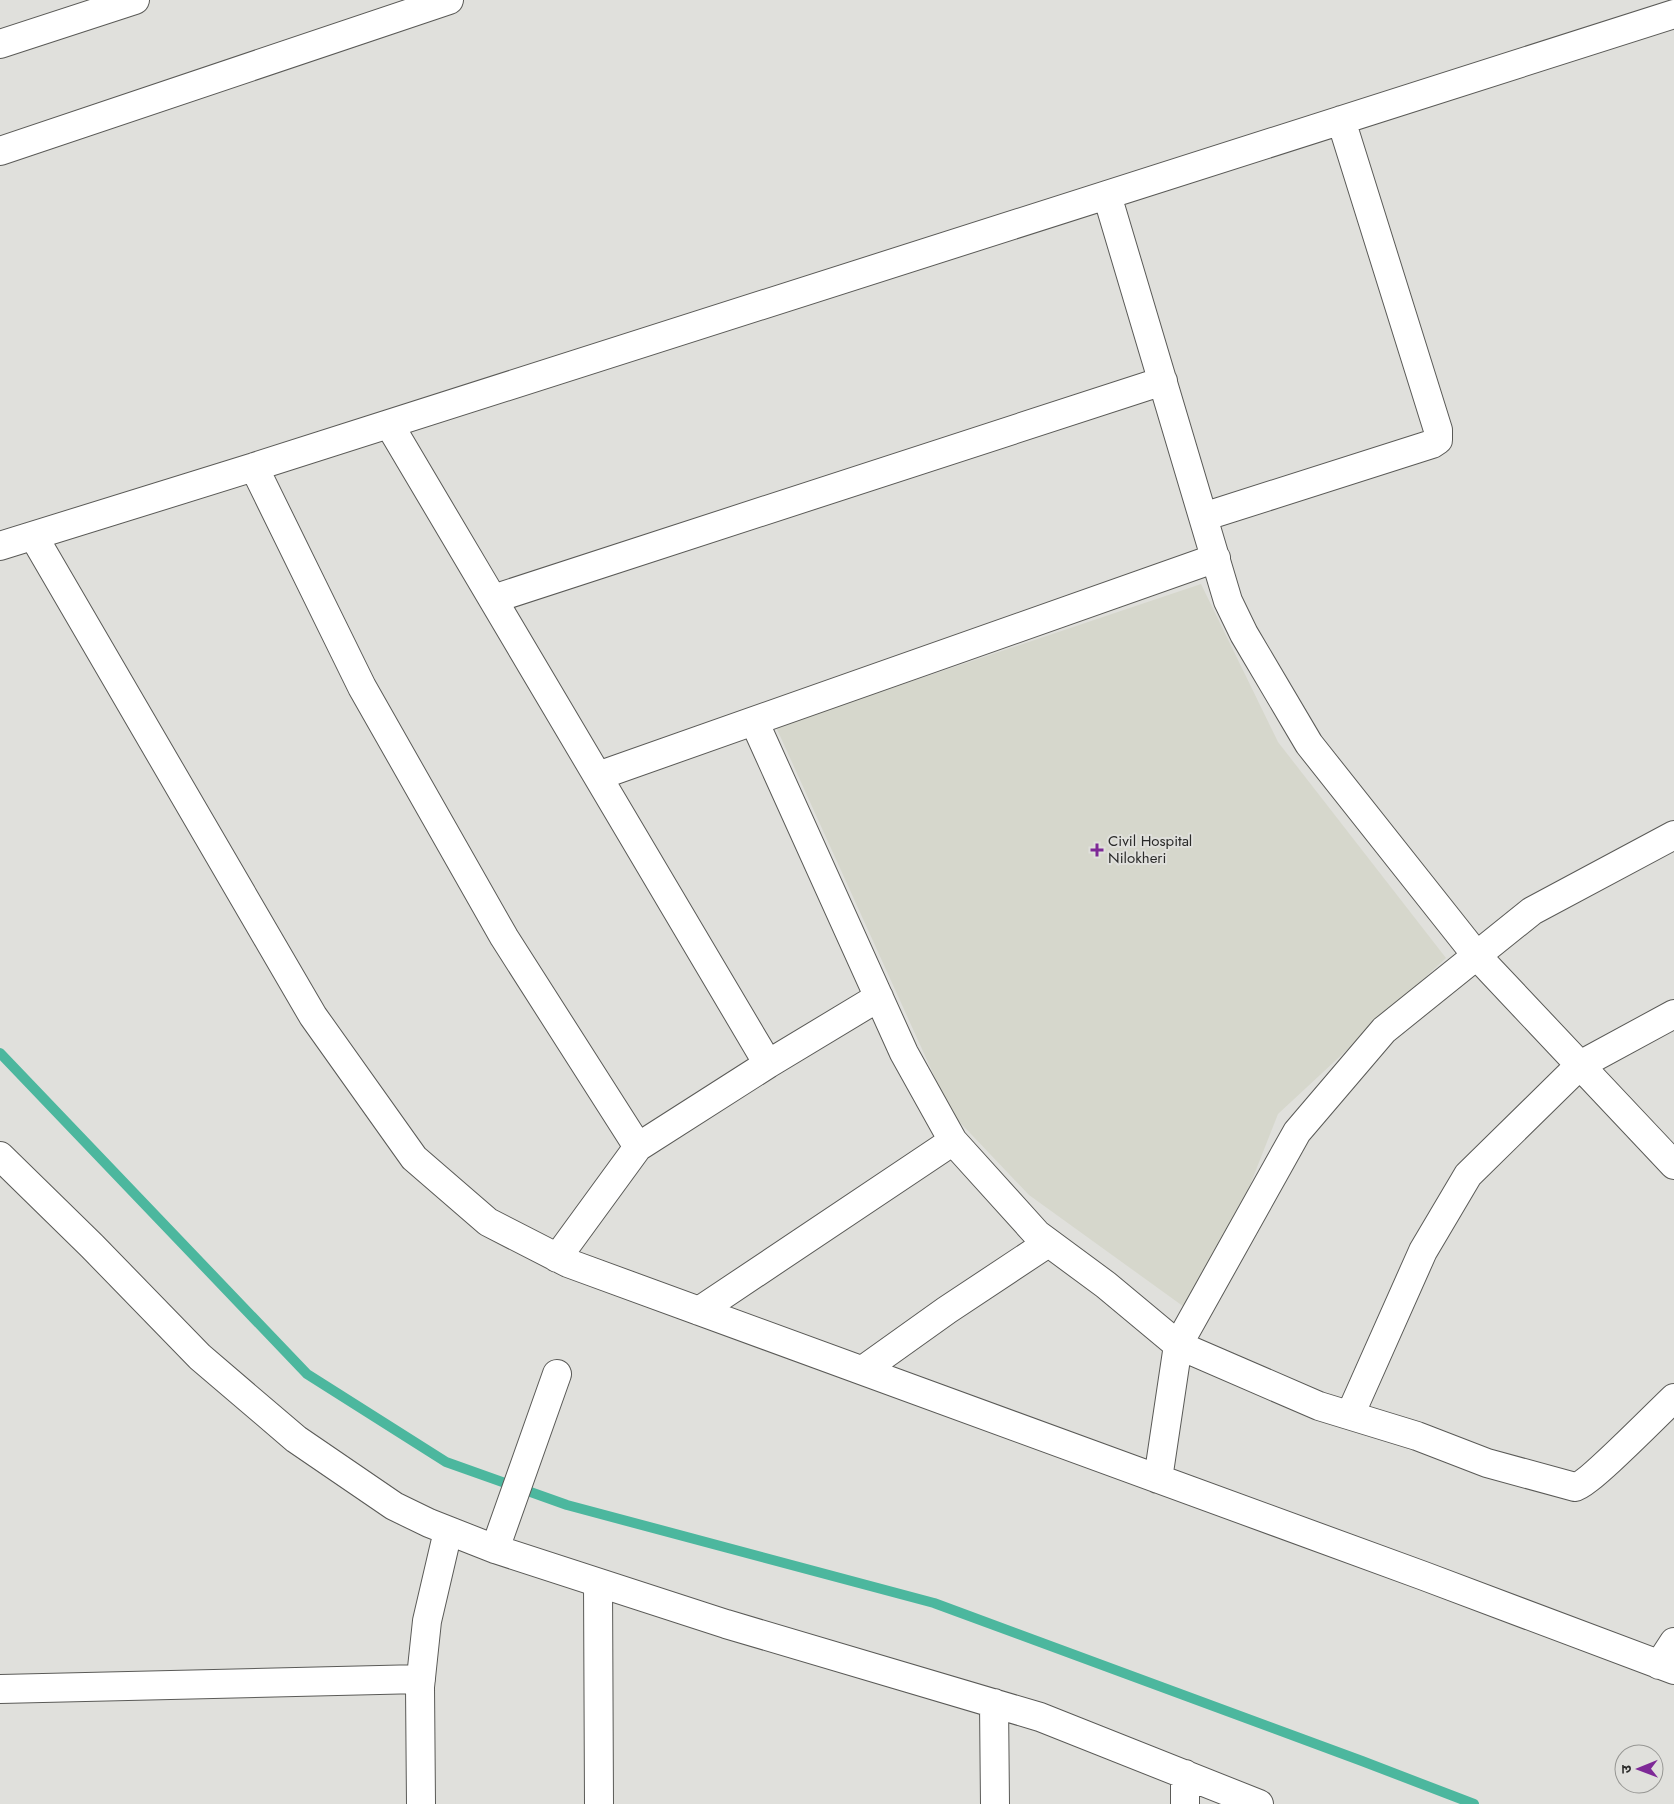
<svg xmlns="http://www.w3.org/2000/svg" width="1674" height="1804" viewBox="0 0 1674 1804" font-family="Jost,'Noto Sans Devanagari',sans-serif">
  <style>
    .built { fill: #d6d7cc }
    .lines { fill: none; stroke-linecap: round; stroke-linejoin: round }
    .stream { stroke: #4cb79e; stroke-width: 10 }
    .street-casing { stroke: #5a5a57; stroke-width: 30 }
    .secondary-casing { stroke: #5a5a57; stroke-width: 30 }
    .highway-casing { stroke: #5a5a57; stroke-width: 30 }
    .street { stroke: #fff; stroke-width: 28 }
    .secondary { stroke: #fff; stroke-width: 28 }
    .highway { stroke: #fff; stroke-width: 28 }
    .poi-dot { fill: #7e2997; stroke: #e0e0dc; stroke-width: 2 }
    .labels { text-anchor: middle; stroke-width: 4; stroke-linejoin: round; paint-order: stroke }
    .poi-label { font-size: 15px; fill: #2a2a29; stroke: #e0e0dc; text-anchor: start }
  </style>
  <rect width="100%" height="100%" fill="#e0e0dc"/>
  <path class="built" d="M 1201,584 L 1278,742 L 1446,958 L 1278,1114 L 1198,1317 L 1029,1195 L 951,1113 L 776,727 Z"/>
  <g class="lines">
    <path class="stream" d="M 0,1053 L 307,1374 L 446,1462 L 567,1505 L 934,1603 L 1362,1761 L 1474,1804"/>
    <defs>
      <path id="street" d="M 1107,195 L 1228,601 L 1244,634 L 1309,744 L 1477,956 L 1674,1165
        M 389,424 L 768,1064
        M 254,467 L 362,687 L 504,937 L 638,1147
        M 1203,517 L 1432,444 L 1438,440 L 1438,430 L 1341,120
        M 34,537 L 313,1016 L 414,1158 L 488,1222 L 568,1263 L 1424,1576 L 1674,1670
        M 0,546 L 254,467 L 1674,14
        M 493,599 L 1163,381
        M 754,721 L 904,1053 L 953,1141 L 1037,1234 L 1106,1285 L 1178,1345 L 1319,1406 L 1417,1436 L 1487,1463 L 1575,1487 C 1588,1485 1659,1412 1674,1398
        M 598,776 L 1216,558
        M 0,1156 L 92,1246 L 200,1357 L 296,1439 L 394,1506 L 429,1523 L 495,1549 L 726,1624 L 1040,1717 L 1259,1804
        M 557,1258 L 638,1147 L 768,1064 L 879,997
        M 699,1311 L 953,1141
        M 863,1370 L 947,1310 L 1048,1243
        M 1350,1415 L 1423,1251 L 1468,1175 L 1580,1065 L 1674,1014
        M 1158,1479 L 1178,1345 L 1297,1132 L 1384,1030 L 1532,911 L 1674,835
        M 495,1549 L 557,1374
        M 598,1583 L 599,1804
        M 1659,1665 L 1674,1642
        M 0,1689 L 421,1679
        M 994,1703 L 995,1804
        M 1185,1774 L 1185,1804
        M 421,1804 L 420,1687 L 427,1621 L 448,1531"/>
      <path id="secondary" d="M 0,151 L 449,0"/>
      <path id="highway" d="M 0,44 L 135,0"/>
    </defs>
    <use href="#street" class="street-casing"/>
    <use href="#secondary" class="secondary-casing"/>
    <use href="#highway" class="highway-casing"/>
    <use href="#street" class="street"/>
    <use href="#secondary" class="secondary"/>
    <use href="#highway" class="highway"/>
  </g>
  <path class="poi-dot" d="M1094.5 842.5h5v5h5v5h-5v5h-5v-5h-5v-5h5z"/>
  <g class="labels">
    <g class="poi-label">
      <text x="1108" y="846">Civil Hospital<tspan x="1108" dy="17">Nilokheri</tspan></text>
    </g>
  </g>
  <g transform="translate(1639 1769) rotate(269)"><circle r="24" fill="#e0e0dc" stroke="#979794"/>
  <path d="M0-4L9 19L0 12L-9 19Z" fill="#7e2997"/>
  <text y="-8" font-size="14" font-weight="bold" text-anchor="middle" fill="#2a2a29">उ</text>
  </g>
</svg>
